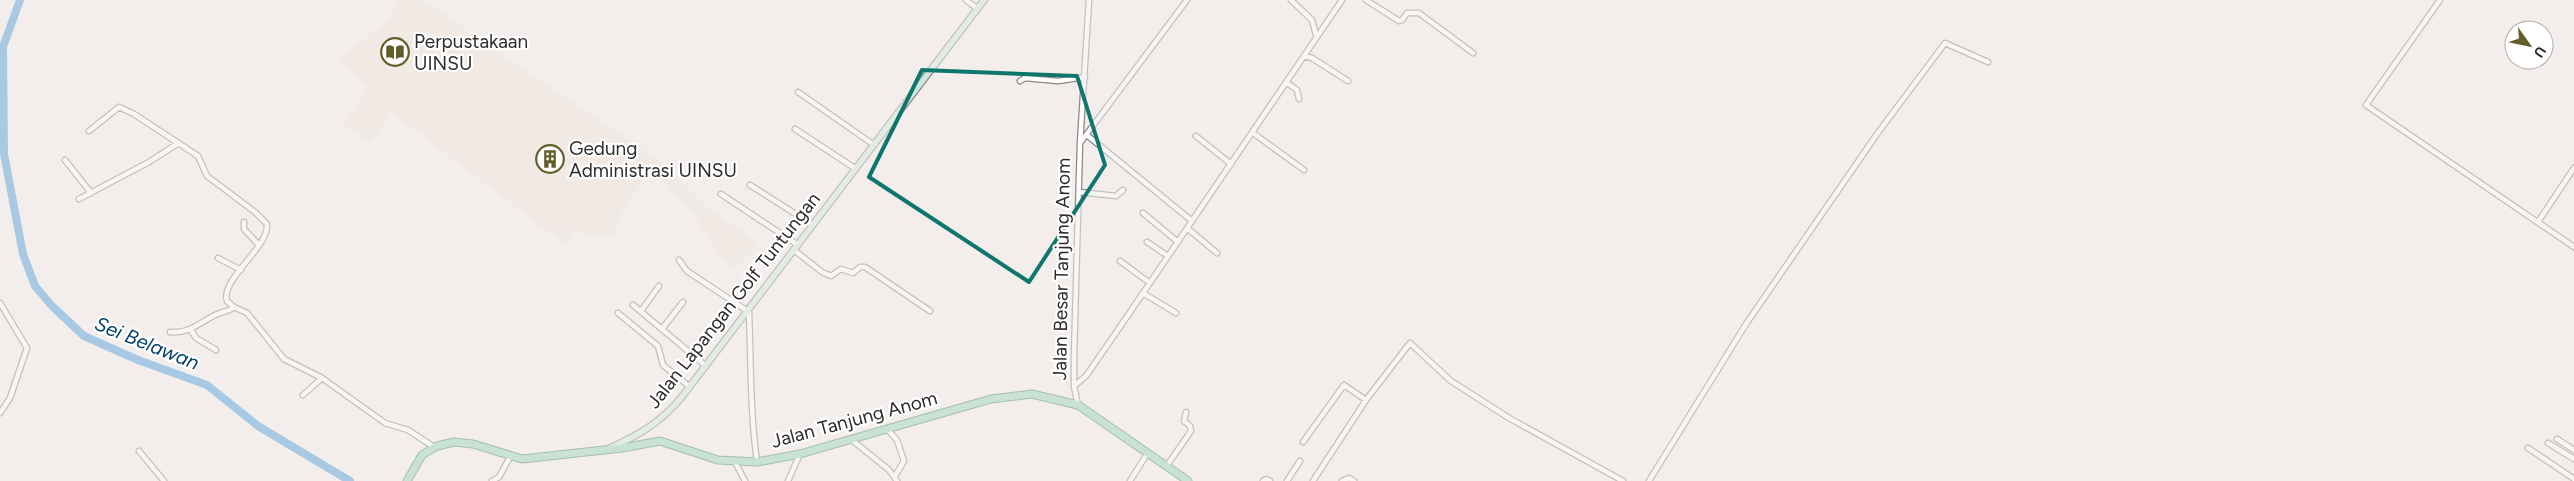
<svg xmlns="http://www.w3.org/2000/svg" width="2574" height="481" viewBox="0 0 2574 481" font-family="Figtree,sans-serif">
  <style>
    .built { fill: #efe3db }
    .lines { fill: none; stroke-linecap: round; stroke-linejoin: round }
    .river { stroke: #4c9cda; stroke-width: 8 }
    .street-casing { stroke: #8d8885; stroke-width: 7 }
    .secondary-casing { stroke: #8d8885; stroke-width: 8 }
    .primary-casing { stroke: #478469; stroke-width: 9 }
    .street { stroke: #fff; stroke-width: 4.5 }
    .secondary { stroke: #cce8dc; stroke-width: 5.5 }
    .primary { stroke: #99d2b9; stroke-width: 7 }
    .marked { fill: none; stroke: #0f766e; stroke-width: 4; stroke-linejoin: round }
    .labels { text-anchor: middle; stroke-width: 4.5; stroke-linejoin: round; paint-order: stroke }
    .poi-label { font-size: 19px; fill: #2e2c2b; stroke: #fff; text-anchor: start }
    .street-label { font-size: 19px; fill: #2e2c2b; stroke: #fff }
    .water-label { font-size: 20px; font-style: italic; fill: #004069; stroke: #fff }
  </style>
  <rect width="100%" height="100%" fill="#f3eeeb"/>
  <path class="built" d="M 398,0 L 423,0 L 658,160 L 705,205 L 758,243 L 746,259 L 735,269 L 719,257 L 695,216 L 652,168 L 621,214 L 614,235 L 601,238 L 574,230 L 564,244 L 392,113 L 371,144 L 342,124 L 368,88 L 338,61 L 389,19 Z"/>
  <g class="lines">
    <path class="river" d="M 20,0 L 3,47 L 4,154 L 23,254 L 35,286 L 52,306 L 84,336 L 138,360 L 207,385 L 258,426 L 350,481"/>
    <defs>
      <path id="street" d="M 966,0 L 978,9
        M 1291,0 L 1312,20 L 1316,35
        M 1366,0 L 1399,21 L 1402,20 L 1407,13 L 1419,13 L 1473,53
        M 2440,0 L 2366,105 L 2574,247
        M 1304,56 L 1312,58 L 1348,81
        M 1020,81 L 1025,78 L 1058,81 L 1085,77
        M 1286,82 L 1297,90 L 1299,99
        M 798,92 L 874,145
        M 795,129 L 856,169
        M 89,131 L 119,107 L 134,114 L 198,156 L 207,176 L 255,212 L 267,224 C 269,248 220,279 227,301 L 234,307 L 247,313 L 284,359 L 322,378 L 385,423 L 408,430 L 434,447
        M 1253,133 L 1304,170
        M 1088,136 L 1192,221
        M 1196,136 L 1231,164
        M 1080,143 L 1187,0
        M 65,160 L 91,193
        M 750,185 L 813,225
        M 1079,192 L 1116,196 L 1123,190
        M 721,194 L 798,245
        M 79,199 L 149,162 L 177,144
        M 1143,213 L 1178,242
        M 244,222 L 244,229 L 258,244
        M 2538,222 L 2574,168
        M 1187,228 L 1217,253
        M 1147,242 L 1168,256
        M 794,250 L 822,272 L 831,276 L 841,269 L 853,273 L 860,267 L 865,267 L 930,311
        M 218,258 L 241,270
        M 679,260 L 687,271 L 749,312 C 751,362 750,412 757,462
        M 1120,261 L 1150,283
        M 1143,293 L 1176,313
        M 0,303 L 27,348 L 10,398 L 0,413
        M 633,305 L 706,366
        M 641,311 L 659,286
        M 618,313 L 658,346 L 663,365 L 690,387
        M 662,329 L 683,302
        M 191,330 L 196,338 L 216,350
        M 170,332 C 189,334 199,323 215,315 C 221,312 228,312 234,307
        M 1074,386 L 1086,376 L 1124,321 L 1342,0
        M 303,395 L 322,378
        M 1078,405 L 1074,386 L 1074,356 L 1080,143 L 1089,0
        M 887,429 L 897,440 L 904,461 L 895,476
        M 2557,439 L 2574,450
        M 852,440 L 889,470 L 897,481
        M 1303,442 L 1344,385 L 1366,400
        M 2548,443 L 2574,459
        M 2528,448 L 2574,479
        M 139,451 L 164,481
        M 735,462 L 745,481
        M 1166,467 L 1191,431 L 1190,426 L 1184,421 L 1186,412
        M 492,481 L 499,477 L 510,457
        M 788,481 L 800,454
        M 1130,481 L 1147,454
        M 1263,481 L 1266,479 L 1270,481
        M 1287,481 L 1300,461
        M 1313,481 L 1366,400 L 1410,343 L 1451,381 L 1509,418 L 1623,481
        M 1342,481 L 1349,478 L 1354,481
        M 1649,481 L 1746,324 L 1877,134 L 1945,43 L 1988,62"/>
      <path id="secondary" d="M 610,448 C 639,435 661,422 681,398 L 984,0"/>
      <path id="primary" d="M 407,481 L 422,455 L 437,446 L 454,442 L 473,444 L 522,459 L 622,448 L 660,441 L 718,460 L 757,462 L 800,454 L 991,399 L 1032,394 L 1078,405 L 1188,481"/>
    </defs>
    <use href="#street" class="street-casing"/>
    <use href="#secondary" class="secondary-casing"/>
    <use href="#primary" class="primary-casing"/>
    <use href="#street" class="street"/>
    <use href="#secondary" class="secondary"/>
    <use href="#primary" class="primary"/>
  </g>
  <path d="M0 0H2574V481H0ZM 922,70 L 1077,76 L 1105,165 L 1029,282 L 869,177 Z" fill="#f3eeeb" fill-opacity=".55" fill-rule="evenodd"/>
  <path class="marked" d="M 922,70 L 1077,76 L 1105,165 L 1029,282 L 869,177 Z"/>
  <defs>
    <symbol id="library-ring" viewBox="-11 -11 22 22"><circle r="9.5" fill="#fff" stroke="#635d29" stroke-width="1.5"/><path d="M-6-4Q-3-5.5-.7-3.5V5Q-3 3-6 4ZM6-4Q3-5.5 .7-3.5V5Q3 3 6 4Z" fill="#635d29"/></symbol>
    <symbol id="building-ring" viewBox="-11 -11 22 22"><circle r="9.5" fill="#fff" stroke="#635d29" stroke-width="1.5"/><path d="M-4-6H4V6H1V3H-1V6H-4ZM-2.5-4.3h1.7v1.8h-1.7ZM.8-4.3h1.7v1.8H.8ZM-2.5-1h1.7V.8h-1.7ZM.8-1h1.7V.8H.8Z" fill="#635d29"/></symbol>
  </defs>
  <g fill-rule="evenodd">
    <use href="#library-ring" x="379" y="36" width="32" height="32"/>
    <use href="#building-ring" x="534" y="143" width="32" height="32"/>
  </g>
  <g class="labels">
    <g class="poi-label">
      <text x="414" y="48">Perpustakaan<tspan x="414" dy="22">UINSU</tspan></text>
      <text x="569" y="155">Gedung<tspan x="569" dy="22">Administrasi UINSU</tspan></text>
    </g>
    <g class="street-label">
      <text transform="translate(1061 269) rotate(-89)" y="7">Jalan Besar Tanjung Anom</text>
      <text transform="translate(733 300) rotate(-52)" y="7">Jalan Lapangan Golf Tuntungan</text>
      <text transform="translate(854 419) rotate(-15)" y="7">Jalan Tanjung Anom</text>
    </g>
    <g class="water-label">
      <text transform="translate(147 343) rotate(22)" y="7">Sei Belawan</text>
    </g>
  </g>
  <g transform="translate(2529 45) rotate(123)"><circle r="24" fill="#ffffff" stroke="#ababaa"/>
  <path d="M0-4L9 19L0 12L-9 19Z" fill="#635d29"/>
  <text y="-8" font-size="14" font-weight="bold" text-anchor="middle" fill="#2e2c2b">U</text>
  </g>
</svg>
